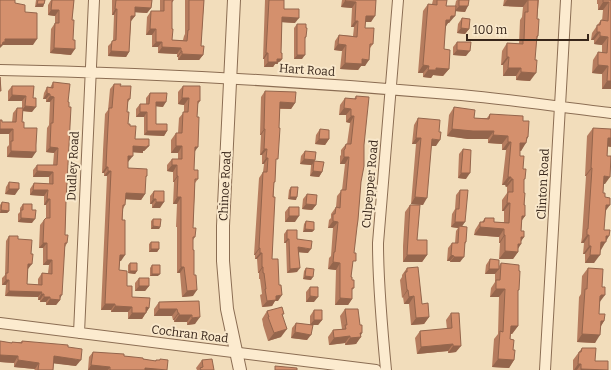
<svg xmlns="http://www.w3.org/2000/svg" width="611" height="370" viewBox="0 0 611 370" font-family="Bitter,serif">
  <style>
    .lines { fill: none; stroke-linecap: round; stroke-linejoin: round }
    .minor-casing { stroke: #8b6d53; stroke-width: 12 }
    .tertiary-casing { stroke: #8b6d53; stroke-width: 14 }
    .minor { stroke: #fcebcf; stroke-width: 10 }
    .tertiary { stroke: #fcebcf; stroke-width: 12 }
    .wall { fill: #b67c5e }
    .shaded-wall { fill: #94654c }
    .building { fill: #d4906d; stroke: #94654c }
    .labels { text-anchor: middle; stroke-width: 4; stroke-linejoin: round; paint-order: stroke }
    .street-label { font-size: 12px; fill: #38261a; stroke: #f9e8cb }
  </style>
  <rect width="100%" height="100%" fill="#f2ddbb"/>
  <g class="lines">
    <defs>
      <path id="minor" d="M 0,70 C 150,73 300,81 449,94 C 503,98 557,107 611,113
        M 0,323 L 376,370
        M 79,333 L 94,0
        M 386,370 C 382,328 378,286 378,243 L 398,0
        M 545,370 L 566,0"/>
      <path id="tertiary" d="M 234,0 L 223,226 L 223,261 L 227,309 L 240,370"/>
    </defs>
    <use href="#minor" class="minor-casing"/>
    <use href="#tertiary" class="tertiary-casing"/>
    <use href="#minor" class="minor"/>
    <use href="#tertiary" class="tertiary"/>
  </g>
  <path class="wall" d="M 36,0 L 45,0 L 43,7 L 35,7 Z
    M 51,0 L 74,0 L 72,20 L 71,55 L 50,53 L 51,29 L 55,23 L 55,16 L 48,15 L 48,5 Z
    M 112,0 L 152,0 L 151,8 L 147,13 L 135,12 L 135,16 L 131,21 L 129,52 L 126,57 L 108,56 L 108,46 L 113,41 L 114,15 L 112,15 Z
    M 160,0 L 173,0 L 172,3 L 172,40 L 183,40 L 184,36 L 185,34 L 185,0 L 204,0 L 201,46 L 203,55 L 199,60 L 178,60 L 178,57 L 177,57 L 177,54 L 158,53 L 158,47 L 152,47 L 152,35 L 146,35 L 147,17 L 151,11 L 160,11 Z
    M 265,0 L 284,0 L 284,9 L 295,23 L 282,22 L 281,53 L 282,59 L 278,64 L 275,64 L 273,67 L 264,67 L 264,59 L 263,59 Z
    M 342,0 L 376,0 L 371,22 L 365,22 L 365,28 L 373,44 L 370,48 L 365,66 L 361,66 L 358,70 L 340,69 L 342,51 L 334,50 L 335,41 L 339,35 L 353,36 L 354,27 L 351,27 L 352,8 L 341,7 Z
    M 433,0 L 447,0 L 446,6 L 455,6 L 456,1 L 457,0 L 469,0 L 465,12 L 455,11 L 449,23 L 448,23 L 445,27 L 444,49 L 449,69 L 443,76 L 433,75 L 431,78 L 423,77 L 423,73 L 418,73 L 423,11 L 428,4 L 432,4 Z
    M 504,0 L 539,0 L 537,19 L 538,36 L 537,39 L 530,81 L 516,80 L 516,76 L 503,76 L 503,65 L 501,65 L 502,51 L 507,43 L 519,44 L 520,20 L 522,17 L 523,7 L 503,6 Z
    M 597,0 L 611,0 L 611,89 L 602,89 L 602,74 L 592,73 L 593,60 L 598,52 L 602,53 L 602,45 L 594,44 L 594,40 L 591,40 L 592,33 L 601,20 L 602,21 L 603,10 L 598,10 L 598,4 L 597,4 Z
    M 462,18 L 469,29 L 465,34 L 457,33 L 458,24 Z
    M 297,24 L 306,28 L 306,37 L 305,39 L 302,59 L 294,59 L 294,28 Z
    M 457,42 L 466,56 L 453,55 L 453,47 Z
    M 53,82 L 68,102 L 65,235 L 67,243 L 65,247 L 60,300 L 56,305 L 46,305 L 46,302 L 40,302 L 40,300 L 38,300 L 38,297 L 5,296 L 6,285 L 2,285 L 2,278 L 5,275 L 6,241 L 9,236 L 18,239 L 28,269 L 27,284 L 38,285 L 38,279 L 42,273 L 48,273 L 49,265 L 43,265 L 43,248 L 39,248 L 40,225 L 44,220 L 46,218 L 46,205 L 44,205 L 44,196 L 30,195 L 30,189 L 34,183 L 49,184 L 49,177 L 33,177 L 33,170 L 37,165 L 53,165 L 54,153 L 46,152 L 47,128 L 49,125 L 50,102 L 46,102 L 46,99 L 43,99 L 44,93 L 47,87 L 50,88 Z
    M 114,84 L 120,86 L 130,99 L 128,102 L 127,112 L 128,124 L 130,126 L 135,139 L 149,146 L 144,151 L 143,151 L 143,153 L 133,152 L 128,161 L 128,168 L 147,176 L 145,178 L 145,194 L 141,200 L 125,199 L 125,205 L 123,209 L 121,261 L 120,261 L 119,270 L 132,297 L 149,308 L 142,319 L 128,319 L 128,312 L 111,312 L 111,310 L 101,310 L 107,176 L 104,176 L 104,173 L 102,173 L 103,151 L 103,150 L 105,114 L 108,110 L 110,89 Z
    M 12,86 L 34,86 L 32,112 L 23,111 L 22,122 L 32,158 L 7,157 L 7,147 L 9,145 L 9,134 L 0,134 L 0,120 L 2,122 L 12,122 L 13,113 L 17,108 L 22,108 L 22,101 L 8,101 L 8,91 Z
    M 183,86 L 200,101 L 198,104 L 194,152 L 194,170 L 198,179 L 195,183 L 193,228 L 195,237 L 193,240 L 193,296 L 182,297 L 180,273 L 177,273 L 177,227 L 176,227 L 177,204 L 173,204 L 174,182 L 173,182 L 173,172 L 167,171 L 167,165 L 172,159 L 178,159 L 178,153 L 171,153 L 171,140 L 176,133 L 178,133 L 179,118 L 184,112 L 184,105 L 178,104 L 178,92 Z
    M 265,91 L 295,103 L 291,109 L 280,109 L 274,184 L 272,259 L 278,301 L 275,301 L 272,306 L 262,307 L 260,295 L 262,294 L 260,279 L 259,279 L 259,273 L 258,273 L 257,259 L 255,259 L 255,255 L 254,255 L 259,178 L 263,172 L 264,164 L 262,164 L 262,155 L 260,155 L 261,135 L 260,135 L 261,97 Z
    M 150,93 L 163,107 L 156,106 L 156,124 L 167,131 L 164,136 L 144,135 L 144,117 L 136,117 L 136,109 L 140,104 L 146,104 L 146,98 Z
    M 356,96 L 361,182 L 357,227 L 356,228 L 351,277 L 354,288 L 352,290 L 352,299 L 348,305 L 335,305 L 336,270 L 328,269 L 329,258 L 331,256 L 333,228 L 328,228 L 329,220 L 331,218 L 331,214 L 336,207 L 337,196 L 342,190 L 345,164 L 340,164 L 340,156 L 341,155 L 341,150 L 346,144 L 347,144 L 350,123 L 346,122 L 346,115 L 339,115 L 340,105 L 345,98 L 354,99 Z
    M 454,107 L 474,118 L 487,118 L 490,114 L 523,121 L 528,137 L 521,151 L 520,151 L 520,156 L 523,169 L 524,193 L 525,216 L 522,220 L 521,231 L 524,237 L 521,241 L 518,248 L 518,252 L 513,259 L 499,259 L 500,243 L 499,243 L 499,237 L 474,235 L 475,230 L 480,222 L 482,222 L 485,218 L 494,222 L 504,222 L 504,211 L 502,211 L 502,200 L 507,193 L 507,187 L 505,186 L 506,185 L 502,185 L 506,150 L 502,150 L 502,144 L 488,143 L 488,139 L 468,139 L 447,136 L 449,115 Z
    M 418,118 L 436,146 L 431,146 L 423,205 L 411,204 L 416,144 L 412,144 L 414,125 Z
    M 593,128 L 608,146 L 605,184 L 603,184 L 603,193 L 605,211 L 604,230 L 606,241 L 600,250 L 594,263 L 585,263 L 585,254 L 583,254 L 584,243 L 581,243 L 582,237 L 582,236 L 586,176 L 585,176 L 587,136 Z
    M 320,129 L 329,139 L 325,145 L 315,144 L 316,135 Z
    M 463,149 L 466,179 L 458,178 L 459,154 Z
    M 305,151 L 315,160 L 314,161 L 322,172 L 319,177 L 310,176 L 311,166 L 311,165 L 300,164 L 301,156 Z
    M 9,182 L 15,195 L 5,194 L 6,187 Z
    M 291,187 L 296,200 L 288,199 L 289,190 Z
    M 460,190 L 462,226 L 466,242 L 465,244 L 460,262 L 450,262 L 450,261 L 447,261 L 448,248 L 452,243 L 455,243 L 456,231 L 458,228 L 451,227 L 452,214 L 455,209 L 456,195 Z
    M 154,191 L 160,208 L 152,208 L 152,204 L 150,204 L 150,196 Z
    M 307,194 L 316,205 L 312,210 L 302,209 L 303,199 Z
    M 2,202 L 9,211 L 7,213 L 0,213 L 0,205 Z
    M 23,204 L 32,223 L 18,222 L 18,214 L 20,212 L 20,208 Z
    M 410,205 L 417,240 L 427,255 L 422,262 L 403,262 L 403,246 L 405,212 Z
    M 289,207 L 295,222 L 285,222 L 285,212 Z
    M 153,219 L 160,227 L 159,229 L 151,229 L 151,221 Z
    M 306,221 L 314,230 L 312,232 L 303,232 L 304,224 Z
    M 287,230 L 297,239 L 308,253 L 299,252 L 297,272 L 287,273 L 286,243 L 284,243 L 284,234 Z
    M 151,242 L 159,249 L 157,252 L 149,252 L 149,244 Z
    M 490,259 L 499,266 L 501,263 L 518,292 L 518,326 L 512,334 L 511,334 L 510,339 L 513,350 L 514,360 L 509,368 L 492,367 L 494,339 L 498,334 L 499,297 L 490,297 L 491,288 L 495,282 L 495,274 L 485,274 L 486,265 Z
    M 130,263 L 137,271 L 135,274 L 128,273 L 128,265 Z
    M 152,265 L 158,276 L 150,276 L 150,268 Z
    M 306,268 L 311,280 L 303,279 L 304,271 Z
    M 407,268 L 422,304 L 429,317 L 424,324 L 411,325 L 409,304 L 404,304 L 403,297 L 402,298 L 400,280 L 402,277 L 402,275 Z
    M 588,268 L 599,303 L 599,314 L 604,321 L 601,326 L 595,343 L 577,342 L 579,297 L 581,294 L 582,276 Z
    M 139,278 L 149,286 L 145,291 L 135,291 L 135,283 Z
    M 310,287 L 314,302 L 306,302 L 306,292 Z
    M 199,301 L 195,324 L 187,325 L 187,322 L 174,322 L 174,320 L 173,320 L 172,316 L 154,316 L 154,309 L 159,302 Z
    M 345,309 L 361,335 L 356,344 L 345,345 L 345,343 L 329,345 L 328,337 L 333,330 L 342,329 L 340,316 Z
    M 314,310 L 322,320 L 318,325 L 313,325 L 307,340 L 291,338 L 292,328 L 296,323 L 310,325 L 310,316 Z
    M 267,311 L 283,315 L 281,337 L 268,341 L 263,325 L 263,324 L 262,319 Z
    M 451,313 L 456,352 L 448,353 L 448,351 L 417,354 L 415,338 L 420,331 L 447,329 L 446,320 Z
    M 0,341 L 12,343 L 12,342 L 21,342 L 22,341 L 68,347 L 76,366 L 54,363 L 53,370 L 34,370 L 35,369 L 14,367 L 14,363 L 0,362 Z
    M 582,348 L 595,361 L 608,370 L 573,370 L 573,360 Z
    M 93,352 L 124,356 L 155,361 L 156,360 L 160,360 L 160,359 L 167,370 L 88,370 L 89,357 Z
    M 202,360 L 214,370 L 197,370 L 196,368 Z"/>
  <path class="shaded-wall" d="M 507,0 L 528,0 L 523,7 L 503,6 Z
    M 345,1 L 356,2 L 352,8 L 341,7 Z
    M 603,2 L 609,2 L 603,10 L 598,10 Z
    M 37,4 L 44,4 L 43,7 L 35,7 Z
    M 459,6 L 468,6 L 465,12 L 455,11 Z
    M 135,7 L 151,8 L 147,13 L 131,12 Z
    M 115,9 L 117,9 L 114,15 L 112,15 Z
    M 51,10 L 59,10 L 55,16 L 48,15 Z
    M 131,16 L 135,16 L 131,21 Z
    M 366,16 L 375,16 L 371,22 L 362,22 Z
    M 451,16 L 455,16 L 449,23 L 448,23 L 445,28 L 446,20 Z
    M 282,17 L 299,18 L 295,23 L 279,22 Z
    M 355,21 L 358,21 L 354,27 L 351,27 Z
    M 461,28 L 469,29 L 465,34 L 457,33 Z
    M 150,29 L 156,29 L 152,35 L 146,35 Z
    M 597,32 L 600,32 L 594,40 L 591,40 Z
    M 600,36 L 608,37 L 602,45 L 594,44 Z
    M 5,39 L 37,39 L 33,45 L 3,45 L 0,48 L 0,45 Z
    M 156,42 L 162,42 L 158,47 L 152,47 Z
    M 338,44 L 346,45 L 342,51 L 334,50 Z
    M 162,47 L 181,48 L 177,54 L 158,53 Z
    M 54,48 L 75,49 L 71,55 L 50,53 Z
    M 457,50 L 470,51 L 466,56 L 453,55 Z
    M 111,51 L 129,52 L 126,57 L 108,56 Z
    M 181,51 L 182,51 L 178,57 L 177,57 Z
    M 266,53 L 268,53 L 264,59 L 263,59 Z
    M 182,54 L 203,55 L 199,60 L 178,60 Z
    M 297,55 L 305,55 L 302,59 L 294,59 Z
    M 507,57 L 509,57 L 503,65 L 501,65 Z
    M 277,59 L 282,59 L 278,64 L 275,64 L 273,67 L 264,67 L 268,62 Z
    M 362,59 L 369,60 L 365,66 L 361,66 L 358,70 L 340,69 L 345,63 Z
    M 423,65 L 429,66 L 423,73 L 418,73 Z
    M 598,65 L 608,66 L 602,74 L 592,73 Z
    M 436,68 L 449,69 L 443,76 L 433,75 L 431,78 L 423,77 L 428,70 Z
    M 508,68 L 521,68 L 516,76 L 503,76 Z
    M 521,72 L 536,73 L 530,81 L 516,80 Z
    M 607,81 L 611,81 L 611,89 L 602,89 Z
    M 47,93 L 50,94 L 46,99 L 43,99 Z
    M 12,95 L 26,96 L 22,101 L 8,101 Z
    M 50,96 L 54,97 L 50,102 L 46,102 Z
    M 182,98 L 189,98 L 184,105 L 178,104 Z
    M 156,102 L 166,102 L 163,107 L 153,106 Z
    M 280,102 L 295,103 L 291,109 L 276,108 Z
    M 25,106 L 36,107 L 32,112 L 22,111 Z
    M 344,108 L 351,109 L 346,115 L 339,115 Z
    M 140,112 L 147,112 L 144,117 L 136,117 Z
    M 351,116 L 354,116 L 350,123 L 346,122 Z
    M 0,129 L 13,129 L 9,134 L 0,134 Z
    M 264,129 L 265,129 L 261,135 L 260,135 Z
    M 452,129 L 494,131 L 488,139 L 468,139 L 447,136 Z
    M 147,131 L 167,131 L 164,136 L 144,135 Z
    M 493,135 L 508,136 L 502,144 L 488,143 Z
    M 527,137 L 528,137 L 524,143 L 526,143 L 521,151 L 515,150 L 520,143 Z
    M 416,138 L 421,138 L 416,144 L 412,144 Z
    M 608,138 L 611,138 L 611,147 L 603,146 Z
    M 319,139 L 329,139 L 325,145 L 315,144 Z
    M 432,139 L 440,140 L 436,146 L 427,146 Z
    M 508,142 L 511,142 L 506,150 L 502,150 Z
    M 133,146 L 149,146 L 144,151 L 143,151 L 143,153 L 129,152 Z
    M 176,146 L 182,146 L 178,153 L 171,153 Z
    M 50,147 L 58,148 L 54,153 L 46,152 Z
    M 195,147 L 198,147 L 193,154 Z
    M 264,149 L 267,149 L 262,155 L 260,155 Z
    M 11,151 L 36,152 L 32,158 L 7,157 Z
    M 128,156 L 133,156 L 128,162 L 124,161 Z
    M 344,157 L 349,157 L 345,164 L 340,164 Z
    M 266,158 L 268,158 L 264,164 L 262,164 Z
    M 304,159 L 315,160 L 312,165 L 300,164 Z
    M 172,165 L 177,165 L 173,172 L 167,171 Z
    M 106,167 L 108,167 L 104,173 L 102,173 Z
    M 592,168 L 586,176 L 585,176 L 591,168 Z
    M 37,171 L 53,172 L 49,177 L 33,177 Z
    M 108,171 L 111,171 L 107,176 L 104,176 Z
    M 313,171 L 322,172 L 319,177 L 310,176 Z
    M 461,173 L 470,173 L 466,179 L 458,178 Z
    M 177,176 L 178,176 L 174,182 L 173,182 Z
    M 604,176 L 610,177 L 605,184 L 598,184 Z
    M 508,177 L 511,177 L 506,185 L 502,185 Z
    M 511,179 L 513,179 L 507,187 L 505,186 Z
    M 9,189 L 19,189 L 15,195 L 5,194 Z
    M 33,190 L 48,190 L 44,196 L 30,195 Z
    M 126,193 L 145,194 L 141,200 L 121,199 Z
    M 177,197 L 181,197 L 177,204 L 173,204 Z
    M 290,197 L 297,197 L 296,200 L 288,199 Z
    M 415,197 L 427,198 L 423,205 L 411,204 Z
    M 47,199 L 50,199 L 46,205 L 44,205 Z
    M 153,199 L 156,199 L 152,204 L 150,204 Z
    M 156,202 L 164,202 L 160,208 L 152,208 Z
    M 507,203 L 510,203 L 504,211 L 502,211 Z
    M 306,204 L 316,205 L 312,210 L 302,209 Z
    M 606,205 L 610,205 L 604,213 Z
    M 1,210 L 9,211 L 7,213 L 0,213 Z
    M 289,216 L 299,216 L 295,222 L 285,222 Z
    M 522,216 L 525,216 L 519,224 Z
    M 21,218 L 35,219 L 32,223 L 18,222 Z
    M 333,221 L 338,222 L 333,228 L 328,228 Z
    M 455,222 L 465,222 L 461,228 L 459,226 L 458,228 L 451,227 Z
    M 153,226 L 160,227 L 159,229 L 151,229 Z
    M 480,227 L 504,229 L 499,237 L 474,235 Z
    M 305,229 L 314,230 L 312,232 L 303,232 Z
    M 504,235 L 505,235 L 500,243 L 499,243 Z
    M 587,235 L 589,235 L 584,243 L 581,243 Z
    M 606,236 L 609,236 L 601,250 L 595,250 L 601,242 Z
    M 521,237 L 524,237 L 519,244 L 521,244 L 516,252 L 518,252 L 513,259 L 499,259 L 505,251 Z
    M 287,239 L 289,239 L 286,243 L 284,243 Z
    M 43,243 L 47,243 L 43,248 L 39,248 Z
    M 589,246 L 591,246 L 585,254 L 583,254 Z
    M 298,247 L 311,249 L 308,253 L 295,252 Z
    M 259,248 L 260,248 L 255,255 L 254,255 Z
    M 151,249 L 159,249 L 157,252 L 149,252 Z
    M 260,253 L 262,253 L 257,259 L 255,259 Z
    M 120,255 L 125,255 L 121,261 L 116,261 Z
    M 407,255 L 427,255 L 422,262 L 403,262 Z
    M 451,255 L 454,256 L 450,261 L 447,261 Z
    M 590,255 L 600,255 L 594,263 L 585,263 Z
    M 454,257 L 464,257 L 460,262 L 450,262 Z
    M 47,260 L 52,260 L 49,265 L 43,265 Z
    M 333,262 L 340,263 L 336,270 L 328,269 Z
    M 28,264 L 32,264 L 28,269 L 25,269 Z
    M 181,267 L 184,267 L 180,273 L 177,273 Z
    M 262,267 L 263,267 L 259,273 L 258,273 Z
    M 300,268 L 297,272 L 287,273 L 290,269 Z
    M 489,269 L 499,269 L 495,274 L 485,274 Z
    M 130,271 L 137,271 L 135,274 L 128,273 Z
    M 152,274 L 160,274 L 158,276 L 150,276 Z
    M 305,276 L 313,277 L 311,280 L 303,279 Z
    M 6,280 L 9,280 L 6,285 L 2,285 Z
    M 139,286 L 149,286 L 145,291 L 135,291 Z
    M 496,289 L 505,289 L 499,297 L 490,297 Z
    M 197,290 L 193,296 L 182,297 L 187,291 Z
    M 407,290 L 408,290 L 403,297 L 402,298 Z
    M 9,291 L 42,292 L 38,297 L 5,296 Z
    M 41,294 L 44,294 L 40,300 L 38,300 Z
    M 62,295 L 59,300 L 60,300 L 56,305 L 46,305 L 50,299 Z
    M 282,295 L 278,301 L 275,301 L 272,306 L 262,307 L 267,301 L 276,296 Z
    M 601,295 L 605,295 L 599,303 L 596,303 Z
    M 310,296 L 318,297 L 314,302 L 306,302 Z
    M 414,296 L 409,304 L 404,304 L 409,297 Z
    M 44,297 L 50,297 L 46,302 L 40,302 Z
    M 340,298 L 352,299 L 348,305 L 335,305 Z
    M 105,304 L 115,304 L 111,310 L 101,310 Z
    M 115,306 L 132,307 L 128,312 L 111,312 Z
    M 146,307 L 149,308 L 142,319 L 128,319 L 132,313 Z
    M 159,309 L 177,309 L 172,316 L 154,316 Z
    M 178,313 L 179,313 L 174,320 L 173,320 Z
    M 179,315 L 192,315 L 187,322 L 174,322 Z
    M 200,317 L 195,324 L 187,325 L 192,318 Z
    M 429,317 L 424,324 L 411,325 L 416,318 Z
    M 314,320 L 322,320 L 318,325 L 310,325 Z
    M 601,321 L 604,321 L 599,329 Z
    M 511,326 L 518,326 L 512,334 L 506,334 Z
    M 287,329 L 281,337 L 268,341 L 274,333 Z
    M 295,332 L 311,335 L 307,340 L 291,338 Z
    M 360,333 L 362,333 L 360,337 L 361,337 L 356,344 L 345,345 L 350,338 Z
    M 582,334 L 600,335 L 595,343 L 577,342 Z
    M 350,336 L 345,343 L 329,345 L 334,338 Z
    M 453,344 L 448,351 L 417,354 L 421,347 Z
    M 453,346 L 461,346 L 456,352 L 448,353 Z
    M 0,355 L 18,356 L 14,363 L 0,362 Z
    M 54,356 L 81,360 L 76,366 L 50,363 Z
    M 498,359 L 514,360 L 509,368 L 492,367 Z
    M 18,360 L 39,363 L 35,369 L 14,367 Z
    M 578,364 L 581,364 L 577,370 L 574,370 Z
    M 91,365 L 110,367 L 108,370 L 88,370 Z
    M 145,368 L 167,370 L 144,370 Z
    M 581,369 L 599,369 L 599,370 L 580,370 Z"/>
  <path class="building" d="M 0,0 L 15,0 L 15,3 L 25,5 L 25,12 L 37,13 L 37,39 L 5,39 L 5,42 L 3,42 L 2,45 L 0,45 Z
    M 38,0 L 45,0 L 44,4 L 37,4 Z
    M 52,0 L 74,0 L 72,20 L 74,20 L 73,40 L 75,40 L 75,49 L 54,48 L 55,23 L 59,23 L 59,10 L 51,10 Z
    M 116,0 L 152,0 L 151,8 L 135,7 L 135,16 L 131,16 L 129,52 L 111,51 L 112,41 L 116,40 L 117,9 L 115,9 Z
    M 164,0 L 173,0 L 173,1 L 172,1 L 172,29 L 173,29 L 172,40 L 187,41 L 188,30 L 189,30 L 189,0 L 204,0 L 201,46 L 204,46 L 203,55 L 182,54 L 182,51 L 181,51 L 181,48 L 162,47 L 162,42 L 156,42 L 156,29 L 150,29 L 151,11 L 164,11 Z
    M 269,0 L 284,0 L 284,9 L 299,9 L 299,18 L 282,17 L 281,53 L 282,53 L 282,59 L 277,59 L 277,62 L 268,62 L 268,53 L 266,53 Z
    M 346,0 L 376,0 L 375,16 L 366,16 L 365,28 L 374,28 L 373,44 L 370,44 L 369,60 L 362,59 L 362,64 L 345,63 L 346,45 L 338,44 L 339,35 L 357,37 L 358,21 L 355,21 L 356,2 L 345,1 Z
    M 437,0 L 447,0 L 446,6 L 456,6 L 455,16 L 451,16 L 450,20 L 446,20 L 444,49 L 450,50 L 449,69 L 436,68 L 436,70 L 428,70 L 429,66 L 423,65 L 428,4 L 437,5 Z
    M 459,0 L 469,0 L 468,6 L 459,6 Z
    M 528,0 L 538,0 L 537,19 L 539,19 L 538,36 L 537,36 L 535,60 L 537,60 L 536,73 L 521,72 L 521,68 L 508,68 L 509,57 L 507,57 L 507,43 L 523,44 L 523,40 L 524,40 L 525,12 L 528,12 Z
    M 603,0 L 611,0 L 611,81 L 607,81 L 608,66 L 598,65 L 598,52 L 607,53 L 608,37 L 600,36 L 600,32 L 597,32 L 597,25 L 600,25 L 601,20 L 608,21 L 609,2 L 603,2 Z
    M 462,18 L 470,19 L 469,29 L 461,28 Z
    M 297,24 L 306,24 L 306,28 L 307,28 L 306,37 L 305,37 L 305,55 L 297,55 Z
    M 457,42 L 471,42 L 470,51 L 457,50 Z
    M 0,77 L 1,91 L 0,91 Z
    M 53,82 L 70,84 L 68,102 L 69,102 L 69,107 L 71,107 L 66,202 L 65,235 L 68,235 L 67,243 L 65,243 L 62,295 L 60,295 L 60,300 L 50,299 L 50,297 L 44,297 L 44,294 L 41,294 L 42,292 L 9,291 L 9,280 L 6,280 L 6,273 L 8,273 L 9,236 L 18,236 L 18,239 L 32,240 L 31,254 L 33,254 L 32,264 L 28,264 L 27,284 L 42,285 L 42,273 L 52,274 L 52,260 L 47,260 L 47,243 L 43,243 L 44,220 L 46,218 L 50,218 L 50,199 L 47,199 L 48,190 L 33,190 L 34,183 L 53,184 L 53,172 L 37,171 L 37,165 L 57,165 L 58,148 L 50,147 L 51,123 L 53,123 L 54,97 L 50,96 L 50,94 L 47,93 L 47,87 L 53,88 Z
    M 114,84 L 121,84 L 120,86 L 131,86 L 130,99 L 128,99 L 127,112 L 129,112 L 128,124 L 130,124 L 130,126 L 136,126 L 135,139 L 149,139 L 149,146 L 147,146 L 147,147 L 133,146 L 133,156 L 128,156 L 128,168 L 147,169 L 147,176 L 146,176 L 145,194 L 126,193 L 125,205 L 123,205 L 122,220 L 125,220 L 125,255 L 120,255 L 119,270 L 127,271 L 127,286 L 132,286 L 132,297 L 150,298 L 149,308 L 146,307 L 146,313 L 132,313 L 132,307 L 115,306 L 115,304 L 105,304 L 111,171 L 108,171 L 108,167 L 106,167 L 107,145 L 109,108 L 112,108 Z
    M 12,86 L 34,86 L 33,98 L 36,98 L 36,107 L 25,106 L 26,96 L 12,95 Z
    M 183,86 L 200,86 L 200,101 L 198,101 L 197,117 L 199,117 L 198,147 L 195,147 L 194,170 L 198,170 L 198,179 L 195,179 L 193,228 L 196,228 L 195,237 L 193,237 L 193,250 L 194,250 L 194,275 L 196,275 L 197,290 L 187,291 L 184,267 L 181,267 L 181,197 L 177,197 L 178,176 L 177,176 L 177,165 L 172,165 L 172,159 L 182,159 L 182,146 L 176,146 L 176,133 L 182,133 L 183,112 L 188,112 L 189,98 L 182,98 Z
    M 265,91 L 296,92 L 295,103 L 280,102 L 279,128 L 280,128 L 278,159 L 276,159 L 275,182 L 274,182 L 273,197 L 275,197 L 272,259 L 278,259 L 279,285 L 281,285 L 282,295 L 276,296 L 276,300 L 267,301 L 265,289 L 266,289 L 264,273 L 263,273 L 263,267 L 262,267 L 262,253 L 260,253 L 260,248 L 259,248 L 263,172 L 267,172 L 268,158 L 266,158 L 267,149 L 264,149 L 265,129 L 264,129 Z
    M 150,93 L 167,93 L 166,102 L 156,102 L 156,124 L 167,124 L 167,131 L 147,131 L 147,112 L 140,112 L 140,104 L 149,104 Z
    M 356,96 L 369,97 L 364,145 L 364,166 L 361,182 L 358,220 L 357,227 L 354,253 L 356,253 L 356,261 L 353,261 L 351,277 L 352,277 L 352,280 L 354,280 L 354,288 L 352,288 L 352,299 L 340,298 L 340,263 L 333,262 L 334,252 L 335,252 L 338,222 L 333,221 L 333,214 L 335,214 L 336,207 L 340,208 L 341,190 L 346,190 L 349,157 L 344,157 L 344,150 L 345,149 L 346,144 L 351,144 L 354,116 L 351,116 L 351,109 L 344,108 L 345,98 L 356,99 Z
    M 454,107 L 475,110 L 474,118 L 489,119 L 490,114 L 523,116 L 523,121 L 529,121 L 528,137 L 527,137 L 526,143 L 520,143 L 520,156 L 524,156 L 523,169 L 526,169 L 525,179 L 524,179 L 524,193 L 525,193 L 524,205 L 525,205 L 525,216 L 522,216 L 521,231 L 524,231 L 524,237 L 521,237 L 521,244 L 518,244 L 518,252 L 505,251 L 505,235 L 504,235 L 504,229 L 480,227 L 480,222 L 484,222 L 485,218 L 494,218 L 494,222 L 509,223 L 510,203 L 507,203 L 508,192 L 513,192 L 513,179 L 511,179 L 511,177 L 508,177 L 511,142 L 508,142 L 508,136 L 493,135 L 494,131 L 473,131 L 452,129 Z
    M 17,108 L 23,108 L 22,122 L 24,122 L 24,128 L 37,128 L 36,145 L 36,152 L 11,151 L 11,141 L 13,141 L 13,129 L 0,129 L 0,120 L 2,120 L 2,122 L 16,122 Z
    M 418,118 L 440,120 L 439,132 L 441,132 L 440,140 L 432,139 L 427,198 L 415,197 L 421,138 L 416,138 Z
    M 593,128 L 611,129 L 611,138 L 608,138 L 607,156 L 611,156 L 610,177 L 604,176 L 603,193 L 605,193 L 605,197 L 610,198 L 610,205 L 606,205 L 604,230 L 610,230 L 609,236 L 606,236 L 606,242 L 601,242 L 600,255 L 590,255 L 591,246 L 589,246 L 589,235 L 587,235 L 587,229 L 588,229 L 592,168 L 591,168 Z
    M 320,129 L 329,130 L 329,139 L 319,139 Z
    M 463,149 L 471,150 L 470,173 L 461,173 Z
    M 305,151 L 316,152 L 315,160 L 304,159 Z
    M 314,161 L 324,162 L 322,172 L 313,171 Z
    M 9,182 L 19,183 L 19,189 L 9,189 Z
    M 291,187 L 298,187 L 297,197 L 290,197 Z
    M 460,190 L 468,190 L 465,222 L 455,222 L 456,209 L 459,209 Z
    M 154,191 L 164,191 L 164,202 L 156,202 L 156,199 L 153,199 Z
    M 307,194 L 317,195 L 316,205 L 306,204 Z
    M 2,202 L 9,203 L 9,211 L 1,210 Z
    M 23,204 L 32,204 L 32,210 L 36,210 L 35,219 L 21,218 L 21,210 L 23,210 Z
    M 410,205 L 420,205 L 417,240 L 427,240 L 427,255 L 407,255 L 408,239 Z
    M 289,207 L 299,207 L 299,216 L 289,216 Z
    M 153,219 L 161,219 L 160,227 L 153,226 Z
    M 306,221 L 314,222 L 314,230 L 305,229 Z
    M 459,226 L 467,227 L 466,242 L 465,242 L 464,257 L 454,257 L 454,256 L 451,255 L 452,243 L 458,243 Z
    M 287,230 L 297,230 L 297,239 L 312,241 L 311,249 L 298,247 L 300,268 L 290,269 L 289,239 L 287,239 Z
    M 151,242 L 159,242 L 159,249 L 151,249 Z
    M 490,259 L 499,260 L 499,269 L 489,269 Z
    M 130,263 L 137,263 L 137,271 L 130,271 Z
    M 501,263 L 519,265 L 519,271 L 520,271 L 519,290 L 518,290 L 518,326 L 511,326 L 510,339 L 514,340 L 513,350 L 515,350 L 514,360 L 498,359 L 500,331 L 503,332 L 505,289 L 496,289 L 496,280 L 500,280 Z
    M 152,265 L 160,265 L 160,274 L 152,274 Z
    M 418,267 L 422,304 L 428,303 L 429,317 L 416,318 L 414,296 L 409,297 L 408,290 L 407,290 L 405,272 L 407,272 L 407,268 Z
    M 306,268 L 314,269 L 313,277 L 305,276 Z
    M 588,268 L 603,269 L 602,287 L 605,287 L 605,295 L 601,295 L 601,296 L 600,296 L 599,314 L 605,314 L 604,321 L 601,321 L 600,335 L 582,334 L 585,289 L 587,289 Z
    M 139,278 L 149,278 L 149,286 L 139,286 Z
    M 310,287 L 318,287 L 318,297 L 310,296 Z
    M 199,301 L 200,317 L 192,318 L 192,315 L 179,315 L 179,313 L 178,313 L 177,309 L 159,309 L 159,302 Z
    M 282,307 L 284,314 L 282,314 L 287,329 L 274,333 L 268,317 L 269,317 L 267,311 Z
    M 345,309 L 358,309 L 360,325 L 362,325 L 362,333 L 360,333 L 361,337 L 350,338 L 350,336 L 334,338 L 333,330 L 346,329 L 345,325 L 347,325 Z
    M 314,310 L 322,310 L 322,320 L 314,320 Z
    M 451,313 L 459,313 L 461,346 L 453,346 L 453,344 L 421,347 L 420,331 L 452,328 Z
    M 296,323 L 313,325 L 311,335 L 295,332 Z
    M 0,341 L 12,343 L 12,342 L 22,343 L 22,341 L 68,345 L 68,347 L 82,349 L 81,360 L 54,356 L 53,370 L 38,370 L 39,363 L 18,360 L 18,356 L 0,355 Z
    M 582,348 L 596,348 L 595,361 L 608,361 L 608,370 L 581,369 L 581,364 L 578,364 L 579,352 L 581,352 Z
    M 93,352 L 124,354 L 124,356 L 143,358 L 143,359 L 156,361 L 156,360 L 160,360 L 160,359 L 168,360 L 167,370 L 145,368 L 145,370 L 110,370 L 110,367 L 91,365 Z
    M 212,359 L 214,370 L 201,370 L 200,368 L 203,367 L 202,360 Z
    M 275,366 L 297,368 L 297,370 L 275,370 Z"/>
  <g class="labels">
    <g class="street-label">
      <text transform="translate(307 70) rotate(4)" y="4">Hart Road</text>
      <text transform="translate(73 166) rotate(-87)" y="4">Dudley Road</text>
      <text transform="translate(370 184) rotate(-85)" y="4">Culpepper Road</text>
      <text transform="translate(543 184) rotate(-87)" y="4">Clinton Road</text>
      <text transform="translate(225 186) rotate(-87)" y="4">Chinoe Road</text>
      <text transform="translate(190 334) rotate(7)" y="4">Cochran Road</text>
    </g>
  </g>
  <path d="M467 34v6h121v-6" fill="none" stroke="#38261a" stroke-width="2"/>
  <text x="473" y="34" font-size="12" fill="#38261a" stroke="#f9e8cb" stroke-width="3" paint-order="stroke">100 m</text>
</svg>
